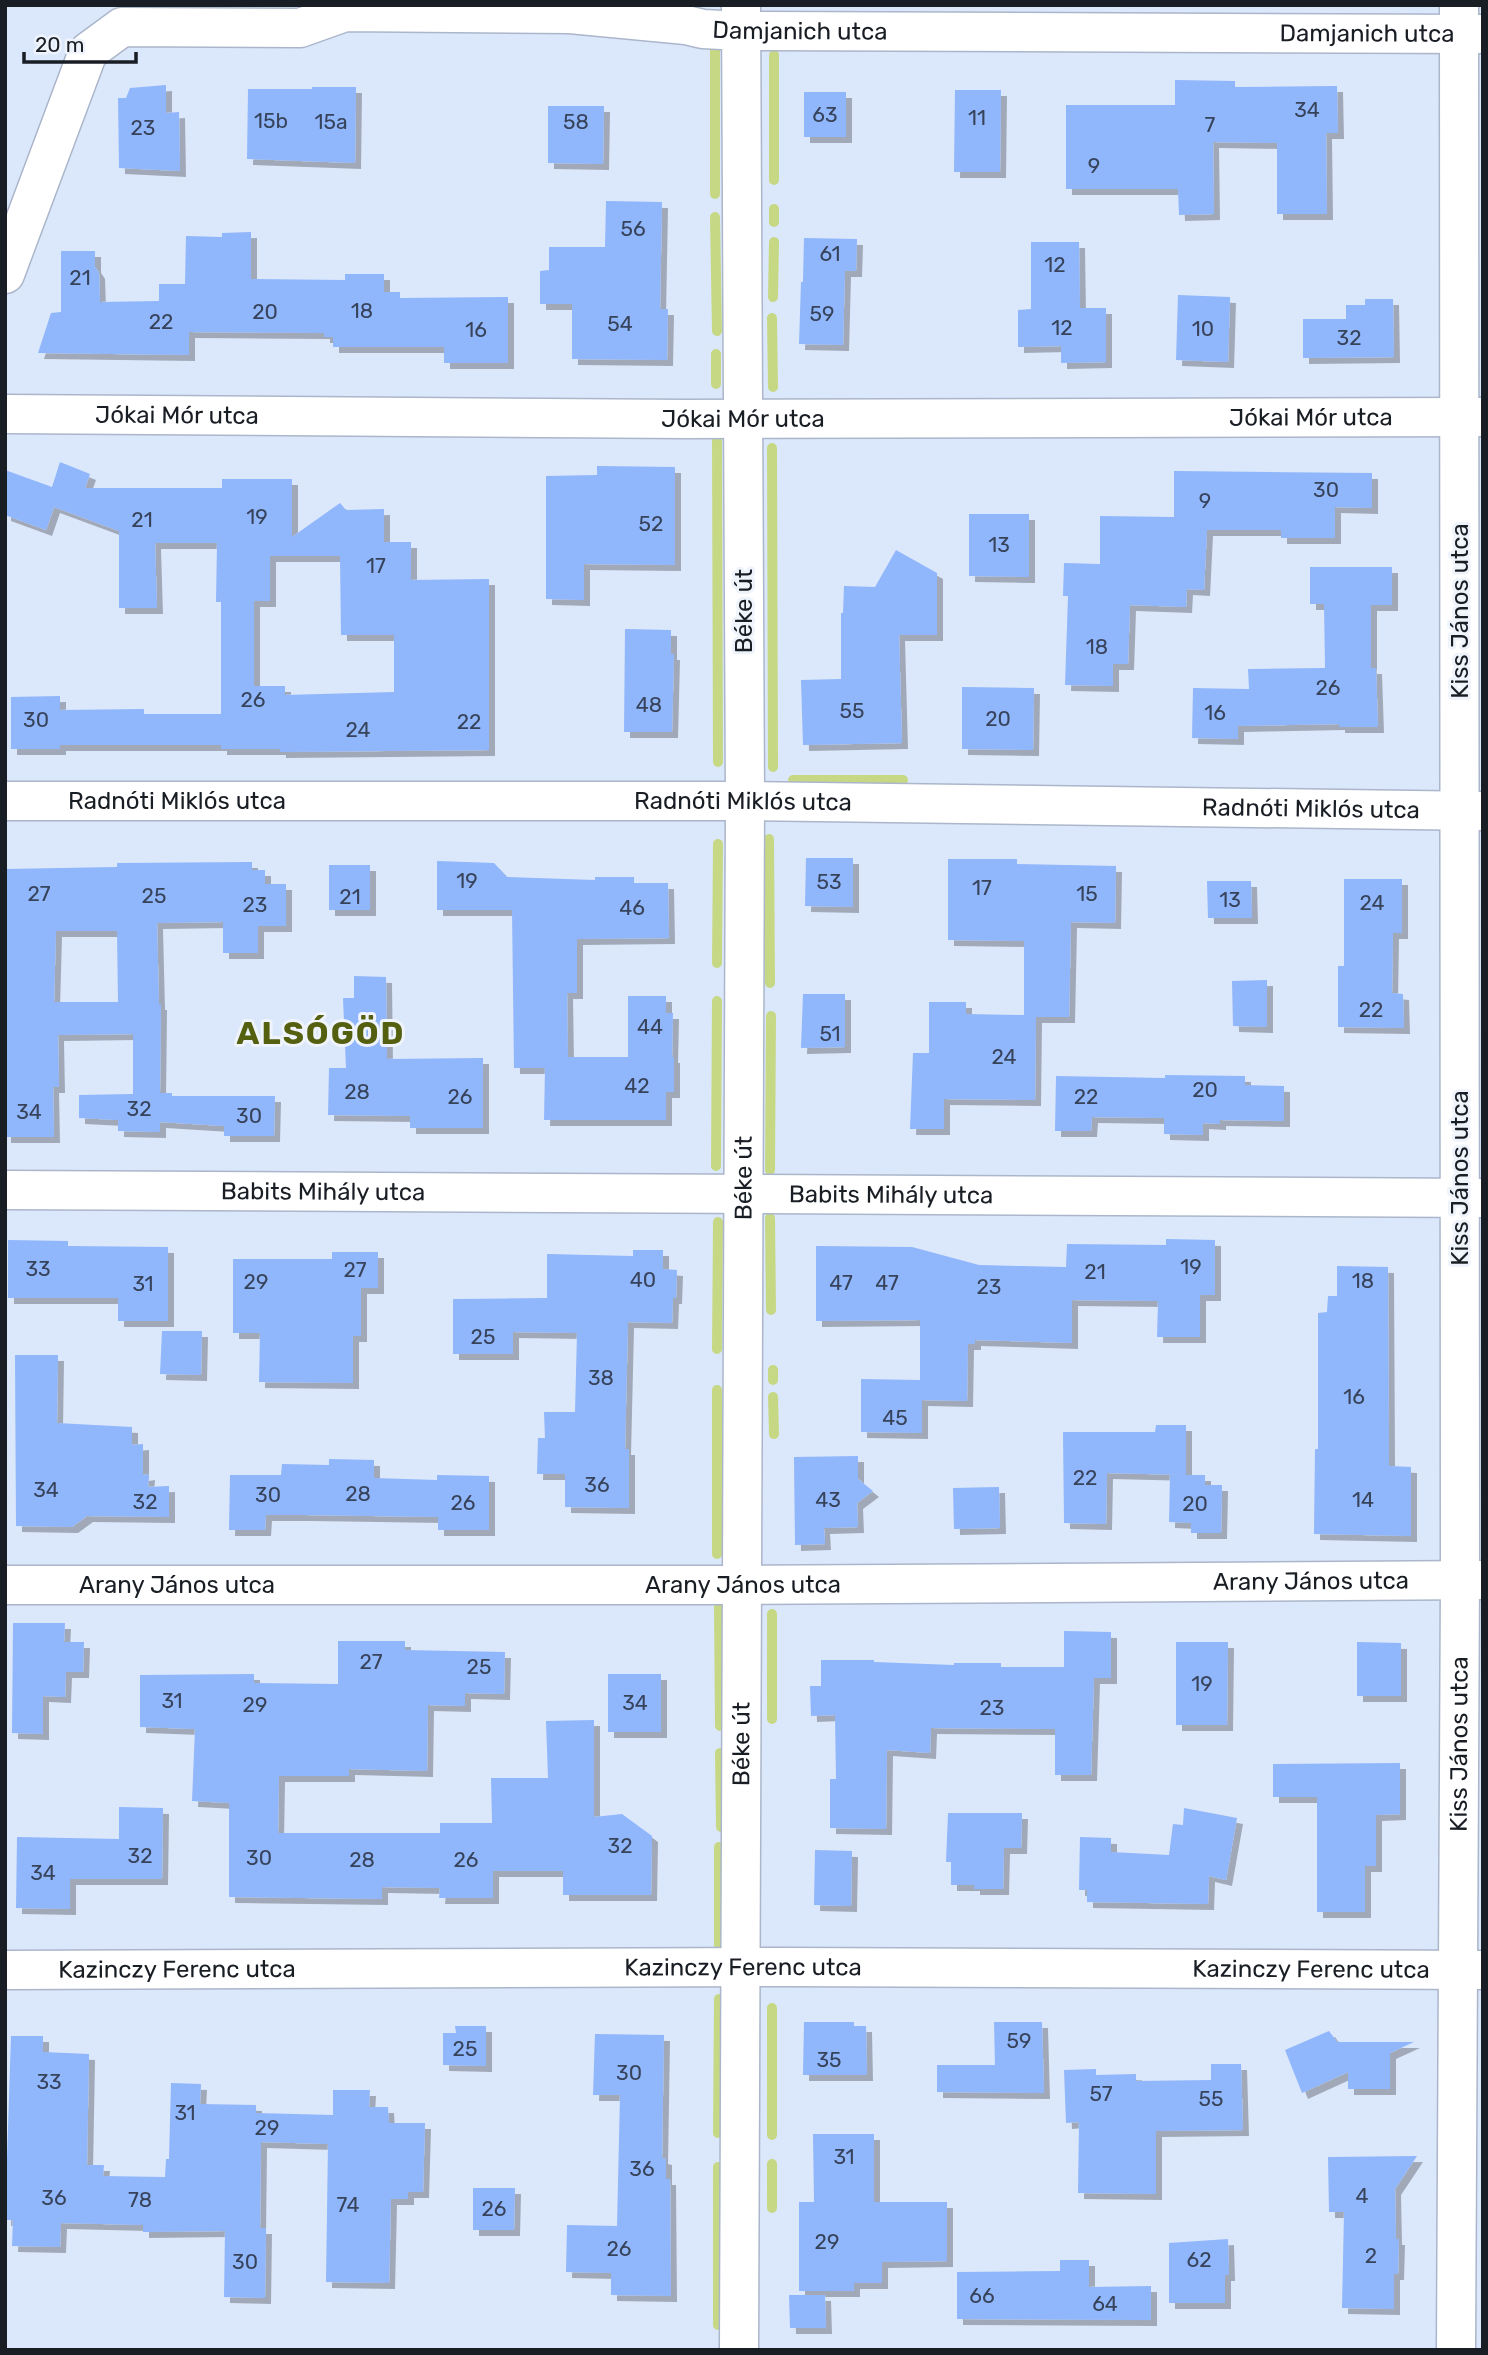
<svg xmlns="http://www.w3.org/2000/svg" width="1488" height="2355" viewBox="0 0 1488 2355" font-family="Rubik,sans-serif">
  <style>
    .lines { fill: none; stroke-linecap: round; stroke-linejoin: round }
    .stream { stroke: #c7d884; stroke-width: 10 }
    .building { fill: #90b6fc; fill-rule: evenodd; filter: url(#shadow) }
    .minor-casing { stroke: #abb6ca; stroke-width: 41 }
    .minor { stroke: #fff; stroke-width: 38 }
    .labels { text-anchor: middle; stroke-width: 6; stroke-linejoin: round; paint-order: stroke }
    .number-label { font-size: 21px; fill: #37435a }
    .street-label { font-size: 24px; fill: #191d24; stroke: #eff3fc }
    .district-label { font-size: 32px; font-weight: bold; letter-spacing: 2px; fill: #545f0f; stroke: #eff3fc }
  </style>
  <defs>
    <filter id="shadow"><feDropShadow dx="6" dy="6" stdDeviation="0" flood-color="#0004"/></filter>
  </defs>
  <rect width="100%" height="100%" fill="#dbe7fb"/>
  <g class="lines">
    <path class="stream" d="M 774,180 L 774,55
      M 715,194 L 715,50
      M 774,209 L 774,222
      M 715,217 L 717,331
      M 773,297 L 774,242
      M 772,318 L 773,387
      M 716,354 L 716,384
      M 717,441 L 718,762
      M 772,448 L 773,767
      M 793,780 L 903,780
      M 769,839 L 770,983
      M 717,963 L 718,844
      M 716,1166 L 717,1001
      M 770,1170 L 771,1016
      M 770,1218 L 771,1310
      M 717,1349 L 718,1222
      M 773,1370 L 773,1380
      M 717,1390 L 717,1554
      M 773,1397 L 774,1434
      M 719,1607 L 720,1726
      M 772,1719 L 772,1614
      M 720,1753 L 721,1827
      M 719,1945 L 719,1847
      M 772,2008 L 772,2135
      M 718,2133 L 719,1999
      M 772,2164 L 772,2208
      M 718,2325 L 718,2167"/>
  </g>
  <path class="building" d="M 1175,80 L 1235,81 L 1235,87 L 1337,86 L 1338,133 L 1326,133 L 1327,214 L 1277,214 L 1277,143 L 1213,142 L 1214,214 L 1179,215 L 1178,189 L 1066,189 L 1066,105 L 1175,105 Z
    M 166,85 L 166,113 L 179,112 L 180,171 L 119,168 L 118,98 L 126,98 L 130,88 Z
    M 312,87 L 356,87 L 355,163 L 247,159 L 248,89 L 312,89 Z
    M 955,90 L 1001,90 L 1000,172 L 954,172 Z
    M 804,92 L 846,92 L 846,137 L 804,137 Z
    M 548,106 L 604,106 L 603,164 L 548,163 Z
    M 606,201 L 662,202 L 660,309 L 668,309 L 667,360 L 572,359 L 572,304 L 540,304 L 540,271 L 549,270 L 549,247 L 605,247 Z
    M 251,232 L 251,279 L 345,280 L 345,274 L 384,274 L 384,292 L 400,292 L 400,298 L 508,297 L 508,363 L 444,363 L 444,347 L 333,347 L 333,337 L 324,337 L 324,333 L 189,332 L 189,355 L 38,353 L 51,313 L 61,312 L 61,251 L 95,251 L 95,267 L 99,273 L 100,302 L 159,301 L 159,284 L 185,284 L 186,236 L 222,237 L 222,233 Z
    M 804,238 L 857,239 L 856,271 L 845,271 L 843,345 L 799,344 L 801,282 L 803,282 Z
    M 1031,242 L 1079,242 L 1080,308 L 1106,308 L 1106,362 L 1061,363 L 1061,346 L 1018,347 L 1018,310 L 1031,309 Z
    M 1178,295 L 1230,297 L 1228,362 L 1176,360 Z
    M 1365,299 L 1393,299 L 1394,357 L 1303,358 L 1303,319 L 1346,319 L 1346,305 L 1365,305 Z
    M 60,462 L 90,474 L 85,488 L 222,488 L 222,479 L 292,479 L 292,537 L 340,503 L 346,510 L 384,509 L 384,542 L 411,542 L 411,580 L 489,579 L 489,750 L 280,752 L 280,749 L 221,749 L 221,745 L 60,745 L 60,749 L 11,749 L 11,697 L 60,696 L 60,710 L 144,709 L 144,714 L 221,714 L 221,602 L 216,602 L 217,543 L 155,543 L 157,608 L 119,608 L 119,531 L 54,507 L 46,530 L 5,515 L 5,470 L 52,487 ZM 270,556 L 340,556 L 341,635 L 394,635 L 394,692 L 285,695 L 285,686 L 254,686 L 254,601 L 270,601 Z
    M 597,466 L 675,467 L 675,565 L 584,564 L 584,600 L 546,599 L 546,476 L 597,475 Z
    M 1174,471 L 1372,473 L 1372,508 L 1335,507 L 1335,538 L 1281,538 L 1281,530 L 1207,530 L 1204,590 L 1187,589 L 1186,607 L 1130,605 L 1128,664 L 1113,664 L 1113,686 L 1065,685 L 1068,596 L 1063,596 L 1064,563 L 1100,564 L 1100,516 L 1174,517 Z
    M 969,514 L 1029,514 L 1029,577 L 969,576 Z
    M 896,550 L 937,573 L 937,635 L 899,635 L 902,743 L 803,745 L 801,680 L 841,679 L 841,613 L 843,613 L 844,586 L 875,587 Z
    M 1310,567 L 1392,567 L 1392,605 L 1371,605 L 1371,668 L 1376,668 L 1378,727 L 1339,727 L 1339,724 L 1238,726 L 1238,739 L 1192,738 L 1193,688 L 1249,689 L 1248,669 L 1325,668 L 1324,604 L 1310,604 Z
    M 625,629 L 671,630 L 671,654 L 674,654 L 672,732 L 624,732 Z
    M 962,687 L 1034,688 L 1033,750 L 962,749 Z
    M 806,858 L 853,858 L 853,907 L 805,906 Z
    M 948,859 L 1017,859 L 1017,864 L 1116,866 L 1115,923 L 1071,922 L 1069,1017 L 1036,1017 L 1035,1100 L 944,1099 L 944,1129 L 910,1129 L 913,1053 L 929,1053 L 929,1002 L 966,1002 L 966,1014 L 1024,1015 L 1024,941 L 948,940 Z
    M 437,861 L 494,863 L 507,877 L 595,880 L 595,877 L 634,877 L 634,883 L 668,883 L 669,938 L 577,939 L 577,993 L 567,993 L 568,1057 L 628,1057 L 628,996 L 666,996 L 666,1013 L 673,1013 L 672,1057 L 674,1057 L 674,1092 L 666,1092 L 666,1120 L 544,1120 L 545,1068 L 514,1068 L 512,910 L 437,910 Z
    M 252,862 L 252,870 L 265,870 L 265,884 L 286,884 L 286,926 L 258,926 L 258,953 L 223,953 L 223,922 L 157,923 L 159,1004 L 161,1004 L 160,1093 L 172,1093 L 172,1096 L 275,1096 L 274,1136 L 224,1136 L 224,1126 L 160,1122 L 160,1132 L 118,1131 L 118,1120 L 79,1118 L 79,1095 L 133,1094 L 133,1034 L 58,1035 L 59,1087 L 53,1087 L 54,1137 L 5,1137 L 5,869 L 117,867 L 117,863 ZM 56,931 L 117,931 L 118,1002 L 54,1002 Z
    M 329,865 L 370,865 L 370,910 L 329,910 Z
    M 1344,879 L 1402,879 L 1402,933 L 1393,933 L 1392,993 L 1403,994 L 1404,1028 L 1338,1027 L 1338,966 L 1344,966 Z
    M 1207,881 L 1251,881 L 1252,918 L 1208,918 Z
    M 354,976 L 386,977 L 387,1059 L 483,1058 L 483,1128 L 410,1128 L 410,1116 L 328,1115 L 329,1068 L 346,1068 L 343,998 L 354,998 Z
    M 1267,980 L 1267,1027 L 1233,1026 L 1232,981 Z
    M 803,994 L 845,994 L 845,1047 L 801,1048 Z
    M 1165,1075 L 1245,1076 L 1245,1085 L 1284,1086 L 1284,1121 L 1220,1120 L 1220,1124 L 1203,1123 L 1203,1135 L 1164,1134 L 1164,1118 L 1092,1117 L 1091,1131 L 1055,1131 L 1056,1076 L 1165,1078 Z
    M 1166,1239 L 1215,1240 L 1215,1295 L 1200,1295 L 1200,1337 L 1157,1337 L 1158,1301 L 1072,1300 L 1072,1343 L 975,1340 L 975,1344 L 968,1344 L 967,1401 L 922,1400 L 922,1433 L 861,1432 L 861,1379 L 920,1380 L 920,1320 L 816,1321 L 816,1246 L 912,1247 L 979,1265 L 1066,1267 L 1067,1244 L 1166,1245 Z
    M 8,1240 L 68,1241 L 68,1246 L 168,1247 L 168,1321 L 118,1321 L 118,1298 L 8,1298 Z
    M 633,1250 L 663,1250 L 663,1269 L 677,1270 L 676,1298 L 673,1298 L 672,1323 L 628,1322 L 625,1449 L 629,1449 L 629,1508 L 565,1507 L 565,1474 L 537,1474 L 538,1438 L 545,1438 L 544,1412 L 575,1412 L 577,1333 L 513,1332 L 513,1354 L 453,1354 L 453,1299 L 547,1298 L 547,1254 L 633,1256 Z
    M 332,1252 L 378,1252 L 378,1288 L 361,1288 L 361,1336 L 353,1336 L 353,1383 L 259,1382 L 260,1333 L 233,1333 L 233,1259 L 332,1259 Z
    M 1337,1266 L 1388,1267 L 1389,1466 L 1411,1467 L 1411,1536 L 1314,1534 L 1315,1449 L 1318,1449 L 1318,1313 L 1327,1312 L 1328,1296 L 1337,1296 Z
    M 162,1331 L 202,1331 L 201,1375 L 160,1374 Z
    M 15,1355 L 58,1355 L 57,1423 L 132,1427 L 132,1445 L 143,1444 L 143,1475 L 149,1474 L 148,1487 L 169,1486 L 169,1517 L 87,1516 L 72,1527 L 16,1526 Z
    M 1156,1425 L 1186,1425 L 1186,1475 L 1107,1473 L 1106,1524 L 1064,1523 L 1063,1432 L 1155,1432 Z
    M 858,1456 L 858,1479 L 873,1491 L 857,1503 L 858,1527 L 824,1528 L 825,1544 L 795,1545 L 794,1457 Z
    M 329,1459 L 374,1460 L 374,1478 L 437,1480 L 437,1475 L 489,1476 L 489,1530 L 438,1530 L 438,1517 L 306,1515 L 266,1515 L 265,1530 L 229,1530 L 230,1475 L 281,1475 L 282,1464 L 329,1465 Z
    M 1170,1475 L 1205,1475 L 1205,1485 L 1222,1485 L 1221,1533 L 1191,1533 L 1191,1523 L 1169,1522 Z
    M 999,1487 L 1000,1528 L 954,1529 L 953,1488 Z
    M 13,1623 L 65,1623 L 64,1642 L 84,1642 L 83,1672 L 66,1672 L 65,1697 L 43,1696 L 43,1734 L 12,1733 Z
    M 1064,1631 L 1111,1632 L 1111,1678 L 1094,1678 L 1091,1775 L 1055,1775 L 1055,1729 L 931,1728 L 930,1753 L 887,1750 L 886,1829 L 830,1828 L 830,1779 L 836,1779 L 835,1715 L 811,1716 L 810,1686 L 821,1686 L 821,1660 L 874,1660 L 874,1662 L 954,1665 L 954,1663 L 1001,1663 L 1001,1667 L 1064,1667 Z
    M 338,1641 L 405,1641 L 405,1650 L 505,1652 L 504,1694 L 465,1693 L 465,1706 L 428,1705 L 427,1771 L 349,1769 L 349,1776 L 279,1776 L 278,1833 L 440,1833 L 440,1823 L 492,1823 L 491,1778 L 548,1778 L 546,1721 L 594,1720 L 594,1817 L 622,1814 L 652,1836 L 651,1895 L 563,1895 L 563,1871 L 493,1871 L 493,1898 L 439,1898 L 440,1888 L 382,1887 L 382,1899 L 229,1897 L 229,1803 L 192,1801 L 195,1729 L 140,1727 L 140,1675 L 254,1674 L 254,1683 L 338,1684 Z
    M 1176,1642 L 1228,1642 L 1227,1725 L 1176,1725 Z
    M 1357,1642 L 1401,1643 L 1401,1696 L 1357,1696 Z
    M 608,1674 L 661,1674 L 661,1732 L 608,1732 Z
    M 1400,1763 L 1400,1814 L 1376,1815 L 1376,1866 L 1365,1866 L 1365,1912 L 1317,1912 L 1317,1797 L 1273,1797 L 1273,1764 Z
    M 119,1807 L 163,1808 L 162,1879 L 70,1879 L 70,1909 L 16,1908 L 17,1837 L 119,1839 Z
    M 1184,1808 L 1237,1818 L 1226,1880 L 1209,1876 L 1208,1904 L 1087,1902 L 1087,1890 L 1079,1890 L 1080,1837 L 1111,1838 L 1111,1852 L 1169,1855 L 1173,1824 L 1183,1825 Z
    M 948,1813 L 1022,1813 L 1021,1848 L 1004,1848 L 1003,1889 L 974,1889 L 974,1885 L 951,1885 L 951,1862 L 946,1862 Z
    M 815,1850 L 852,1851 L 851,1906 L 814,1905 Z
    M 804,2022 L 854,2022 L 854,2026 L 866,2026 L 867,2075 L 803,2075 Z
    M 994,2022 L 1042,2022 L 1044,2093 L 937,2092 L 937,2065 L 995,2065 Z
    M 455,2026 L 486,2026 L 486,2066 L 443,2065 L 443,2033 L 456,2033 Z
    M 1329,2031 L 1337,2042 L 1414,2042 L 1390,2053 L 1390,2089 L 1348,2089 L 1348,2072 L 1302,2093 L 1285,2050 Z
    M 595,2034 L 664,2035 L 662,2158 L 666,2159 L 666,2179 L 670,2179 L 671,2296 L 611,2295 L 611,2273 L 566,2272 L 567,2225 L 617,2226 L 620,2095 L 593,2095 Z
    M 11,2036 L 43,2036 L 43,2052 L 89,2054 L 87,2165 L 104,2165 L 103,2176 L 165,2177 L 166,2159 L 169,2159 L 171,2083 L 201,2084 L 200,2104 L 256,2105 L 256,2113 L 333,2115 L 333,2090 L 370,2090 L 369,2107 L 388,2107 L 389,2123 L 425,2123 L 423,2192 L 408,2192 L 408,2199 L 391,2199 L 389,2283 L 326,2282 L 328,2144 L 261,2142 L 260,2228 L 266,2228 L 265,2298 L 224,2297 L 225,2231 L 143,2232 L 143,2225 L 61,2223 L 60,2247 L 12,2246 L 13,2220 L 5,2220 Z
    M 1211,2064 L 1241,2064 L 1243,2130 L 1156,2131 L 1156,2194 L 1078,2193 L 1079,2122 L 1066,2123 L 1064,2070 L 1096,2069 L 1096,2075 L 1136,2074 L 1136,2081 L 1211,2080 Z
    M 813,2134 L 874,2134 L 874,2202 L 947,2202 L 947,2261 L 882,2262 L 882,2283 L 854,2283 L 854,2291 L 799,2291 L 799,2202 L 814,2202 Z
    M 1417,2156 L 1395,2189 L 1396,2239 L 1399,2239 L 1398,2274 L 1394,2274 L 1394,2309 L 1342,2308 L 1344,2212 L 1329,2212 L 1328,2157 Z
    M 473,2188 L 515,2188 L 514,2230 L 473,2230 Z
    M 1228,2239 L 1229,2275 L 1225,2275 L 1225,2303 L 1169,2303 L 1169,2243 Z
    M 1060,2260 L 1089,2260 L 1089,2287 L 1151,2286 L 1151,2320 L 957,2319 L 957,2272 L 1060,2271 Z
    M 789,2295 L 825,2295 L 826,2328 L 790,2328 Z"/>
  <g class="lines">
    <defs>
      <g id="minor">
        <path id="s1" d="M 5,274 L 88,52 L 122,27 L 300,28 L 345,12 L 570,14 L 686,25 L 703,29 L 741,31 L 1483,34"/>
        <path id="s2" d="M 5,414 L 685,419 L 1483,417"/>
        <path id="s3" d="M 5,801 L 745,801 L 1483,811"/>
        <path id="s4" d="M 5,1190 L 1483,1198"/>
        <path id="s5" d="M 5,1585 L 741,1585 L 1483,1580"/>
        <path id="s6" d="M 5,1970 L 785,1967 L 1483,1970"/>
        <path id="s7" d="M 739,2350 L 745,801 L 741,5"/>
        <path id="s8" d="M 1456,2350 L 1460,1580 L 1459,5"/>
      </g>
    </defs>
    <use href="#minor" class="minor-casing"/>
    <use href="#minor" class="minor"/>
  </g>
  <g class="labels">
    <g class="number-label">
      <text x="1307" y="117">34</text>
      <text x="825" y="122">63</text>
      <text x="977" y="125">11</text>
      <text x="271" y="128">15b</text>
      <text x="331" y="129">15a</text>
      <text x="576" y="129">58</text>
      <text x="1210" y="132">7</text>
      <text x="143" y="135">23</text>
      <text x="1094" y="173">9</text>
      <text x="633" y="236">56</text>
      <text x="830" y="261">61</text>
      <text x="1055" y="272">12</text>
      <text x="80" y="285">21</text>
      <text x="362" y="318">18</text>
      <text x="265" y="319">20</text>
      <text x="822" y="321">59</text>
      <text x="161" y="329">22</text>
      <text x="620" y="331">54</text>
      <text x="1062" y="335">12</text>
      <text x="1203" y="336">10</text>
      <text x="476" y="337">16</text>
      <text x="1349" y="345">32</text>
      <text x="1326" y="497">30</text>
      <text x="1205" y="508">9</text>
      <text x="257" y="524">19</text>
      <text x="142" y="527">21</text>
      <text x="651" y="531">52</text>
      <text x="999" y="552">13</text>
      <text x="376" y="573">17</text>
      <text x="1097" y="654">18</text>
      <text x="1328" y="695">26</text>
      <text x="253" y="707">26</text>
      <text x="649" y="712">48</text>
      <text x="852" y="718">55</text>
      <text x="1215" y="720">16</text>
      <text x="998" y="726">20</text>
      <text x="36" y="727">30</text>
      <text x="469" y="729">22</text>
      <text x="358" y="737">24</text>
      <text x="467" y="888">19</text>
      <text x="829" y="889">53</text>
      <text x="982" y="895">17</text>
      <text x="39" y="901">27</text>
      <text x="1087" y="901">15</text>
      <text x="154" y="903">25</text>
      <text x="350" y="904">21</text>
      <text x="1230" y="907">13</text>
      <text x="1372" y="910">24</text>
      <text x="255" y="912">23</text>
      <text x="632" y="915">46</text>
      <text x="1371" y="1017">22</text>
      <text x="650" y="1034">44</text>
      <text x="830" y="1041">51</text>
      <text x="1004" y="1064">24</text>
      <text x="637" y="1093">42</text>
      <text x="1205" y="1097">20</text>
      <text x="357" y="1099">28</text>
      <text x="460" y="1104">26</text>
      <text x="1086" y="1104">22</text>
      <text x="139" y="1116">32</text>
      <text x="29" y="1119">34</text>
      <text x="249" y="1123">30</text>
      <text x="1191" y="1274">19</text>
      <text x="38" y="1276">33</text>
      <text x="355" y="1277">27</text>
      <text x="1095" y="1279">21</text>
      <text x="643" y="1287">40</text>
      <text x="1363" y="1288">18</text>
      <text x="256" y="1289">29</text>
      <text x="841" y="1290">47</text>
      <text x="887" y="1290">47</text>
      <text x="143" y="1291">31</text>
      <text x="989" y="1294">23</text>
      <text x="483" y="1344">25</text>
      <text x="601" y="1385">38</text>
      <text x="1354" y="1404">16</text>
      <text x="895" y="1425">45</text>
      <text x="1085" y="1485">22</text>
      <text x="597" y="1492">36</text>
      <text x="46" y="1497">34</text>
      <text x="358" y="1501">28</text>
      <text x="268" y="1502">30</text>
      <text x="828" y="1507">43</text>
      <text x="1363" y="1507">14</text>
      <text x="145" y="1509">32</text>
      <text x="463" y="1510">26</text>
      <text x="1195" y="1511">20</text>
      <text x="371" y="1669">27</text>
      <text x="479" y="1674">25</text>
      <text x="1202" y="1691">19</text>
      <text x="172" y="1708">31</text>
      <text x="635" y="1710">34</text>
      <text x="255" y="1712">29</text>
      <text x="992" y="1715">23</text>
      <text x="620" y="1853">32</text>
      <text x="140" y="1863">32</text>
      <text x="259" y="1865">30</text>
      <text x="362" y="1867">28</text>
      <text x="466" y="1867">26</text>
      <text x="43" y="1880">34</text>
      <text x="1019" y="2048">59</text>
      <text x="465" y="2056">25</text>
      <text x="829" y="2067">35</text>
      <text x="629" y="2080">30</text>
      <text x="49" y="2089">33</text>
      <text x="1101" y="2101">57</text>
      <text x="1211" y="2106">55</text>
      <text x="185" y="2120">31</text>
      <text x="267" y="2135">29</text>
      <text x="844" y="2164">31</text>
      <text x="642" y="2176">36</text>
      <text x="1362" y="2203">4</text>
      <text x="54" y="2205">36</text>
      <text x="140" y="2207">78</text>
      <text x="348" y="2212">74</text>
      <text x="494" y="2216">26</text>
      <text x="827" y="2249">29</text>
      <text x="619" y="2256">26</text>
      <text x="1371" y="2263">2</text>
      <text x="1199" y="2267">62</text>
      <text x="245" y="2269">30</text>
      <text x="982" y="2303">66</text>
      <text x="1105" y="2311">64</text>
    </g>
    <g class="street-label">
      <text dy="8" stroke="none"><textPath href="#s1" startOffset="961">Damjanich utca</textPath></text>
      <text dy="8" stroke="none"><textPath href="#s1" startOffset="1528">Damjanich utca</textPath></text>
      <text dy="8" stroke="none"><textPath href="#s2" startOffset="172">Jókai Mór utca</textPath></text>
      <text dy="8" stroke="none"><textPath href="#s2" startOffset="1306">Jókai Mór utca</textPath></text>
      <text dy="8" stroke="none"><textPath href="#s2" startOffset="738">Jókai Mór utca</textPath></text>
      <text transform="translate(744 611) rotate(-90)" y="8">Béke út</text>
      <text transform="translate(1460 611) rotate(-90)" y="8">Kiss János utca</text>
      <text dy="8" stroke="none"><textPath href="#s3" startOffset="172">Radnóti Miklós utca</textPath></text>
      <text dy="8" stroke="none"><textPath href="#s3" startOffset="738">Radnóti Miklós utca</textPath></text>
      <text dy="8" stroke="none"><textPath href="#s3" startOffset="1306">Radnóti Miklós utca</textPath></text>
      <text dy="8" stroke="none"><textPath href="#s7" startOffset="1172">Béke út</textPath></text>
      <text transform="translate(1460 1178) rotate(-90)" y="8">Kiss János utca</text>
      <text dy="8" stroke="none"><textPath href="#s4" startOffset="318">Babits Mihály utca</textPath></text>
      <text dy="8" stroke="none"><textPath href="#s4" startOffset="886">Babits Mihály utca</textPath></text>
      <text dy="8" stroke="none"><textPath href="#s5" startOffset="1306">Arany János utca</textPath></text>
      <text dy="8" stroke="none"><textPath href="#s5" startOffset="172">Arany János utca</textPath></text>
      <text dy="8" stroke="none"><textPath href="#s5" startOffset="738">Arany János utca</textPath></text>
      <text dy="8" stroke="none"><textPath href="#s7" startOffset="606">Béke út</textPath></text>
      <text dy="8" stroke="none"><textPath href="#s8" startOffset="606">Kiss János utca</textPath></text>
      <text dy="8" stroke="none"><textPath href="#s6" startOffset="738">Kazinczy Ferenc utca</textPath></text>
      <text dy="8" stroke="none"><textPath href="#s6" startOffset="172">Kazinczy Ferenc utca</textPath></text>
      <text dy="8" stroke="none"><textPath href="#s6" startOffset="1306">Kazinczy Ferenc utca</textPath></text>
    </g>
    <g class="district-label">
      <text x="321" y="1044">ALSÓGÖD</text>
    </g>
  </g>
  <rect width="1488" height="2355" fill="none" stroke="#191d24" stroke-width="14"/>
  <path d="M24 52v10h112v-10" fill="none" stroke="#191d24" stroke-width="3.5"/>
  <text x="35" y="52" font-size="21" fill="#191d24" stroke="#eff3fc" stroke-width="5" paint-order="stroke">20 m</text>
</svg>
